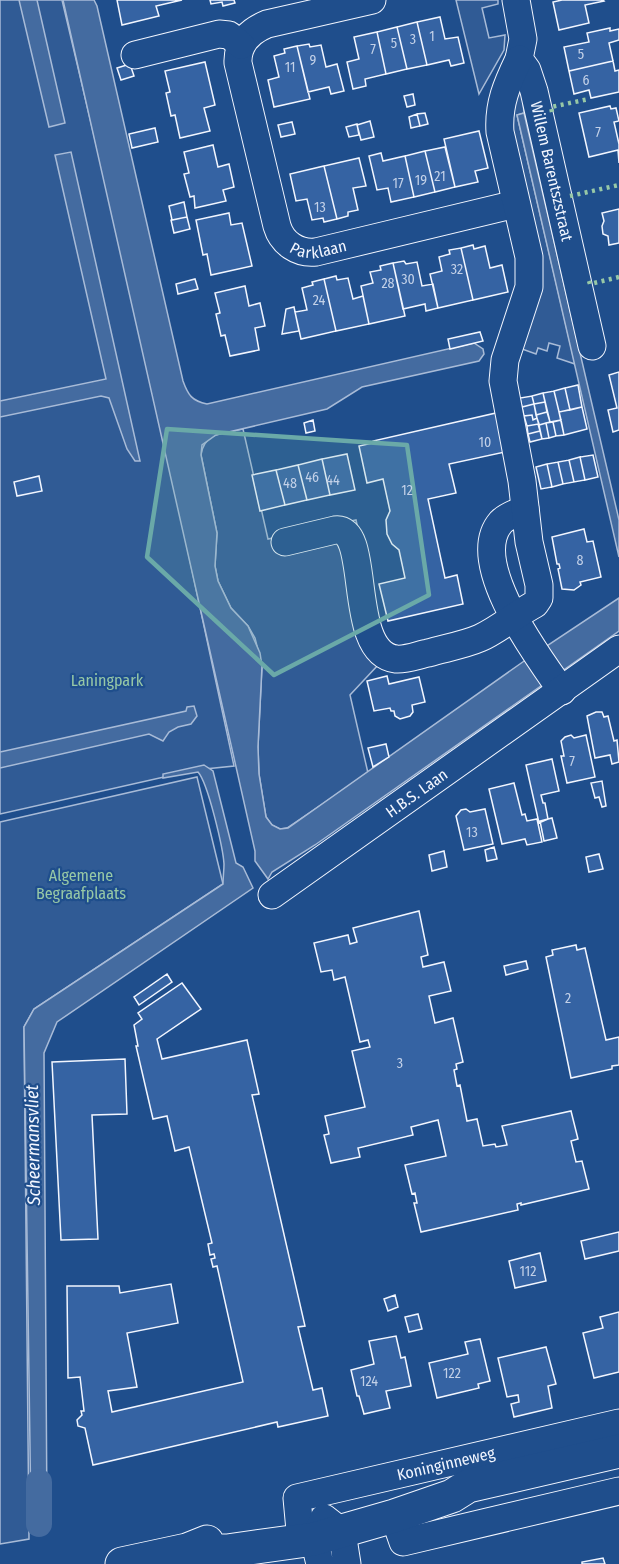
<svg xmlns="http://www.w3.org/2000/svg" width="619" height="1564" viewBox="0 0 619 1564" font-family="'Fira Sans Condensed',sans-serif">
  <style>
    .green { fill: #305b95; stroke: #a8bbd7; stroke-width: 1.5 }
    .water { fill: #446ba0; stroke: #a8bbd7; stroke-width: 1.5 }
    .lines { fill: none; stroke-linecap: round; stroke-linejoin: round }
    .canal { stroke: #446ba0; stroke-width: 26 }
    .building { fill: #3563a3; stroke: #f2f6ff; stroke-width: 1.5 }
    .minor-casing { stroke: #f2f6ff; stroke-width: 29 }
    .major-casing { stroke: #f2f6ff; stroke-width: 35 }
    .minor { stroke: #1f4e8c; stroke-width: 27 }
    .major { stroke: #1f4e8c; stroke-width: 33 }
    .hedge { stroke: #97c8a6; stroke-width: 4.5; stroke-dasharray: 3 4.5; stroke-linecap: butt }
    .marked { fill: #6aa9a8; fill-opacity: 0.2; stroke: #6aa9a8; stroke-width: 4.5; stroke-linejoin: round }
    .labels { text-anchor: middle; stroke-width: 4.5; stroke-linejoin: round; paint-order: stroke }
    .number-label { font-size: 14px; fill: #c3d1e8 }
    .street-label { font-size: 16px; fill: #f2f6ff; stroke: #1f4e8c }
    .park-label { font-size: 16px; fill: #97c8a6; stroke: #1f4e8c }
    .water-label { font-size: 18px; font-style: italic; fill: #f2f6ff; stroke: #1f4e8c }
  </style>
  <rect width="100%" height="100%" fill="#1f4e8c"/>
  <path class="green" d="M 0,0 L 62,0 L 145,351 L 234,766 L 195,770 L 0,814 Z
    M 456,0 L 498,0 L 498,4 L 482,8 L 489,38 L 505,35 L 504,50 L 479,94 Z
    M 521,80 L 524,113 L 517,115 L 575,364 L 557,358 L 560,346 L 549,343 L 547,351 L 538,348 L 536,354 L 522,349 L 509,118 Z
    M 243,429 L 268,539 L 356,520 L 366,565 L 372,623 L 394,648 L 350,695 L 368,773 L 287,828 L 280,829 L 272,825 L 266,817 L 259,774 L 258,747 L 262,666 L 255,638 L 248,626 L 231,608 L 218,581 L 215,566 L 217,533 L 201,455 C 204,432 224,433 243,429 Z
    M 197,777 L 223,884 L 34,1009 L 24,1027 L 29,1539 L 0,1544 L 0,822 Z"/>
  <path class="water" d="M 19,0 L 37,0 L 65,123 L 49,127 Z
    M 63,0 L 94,0 L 97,6 L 183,381 C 188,395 192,401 207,404 L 474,343 L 483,349 L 484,354 L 479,361 L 362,387 L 327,409 L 216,435 L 202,445 L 201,455 L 217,533 L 215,566 L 218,581 L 231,608 L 248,626 L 260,653 L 262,666 L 258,747 L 259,774 L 266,817 L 272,825 L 280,829 L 288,828 L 527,659 L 619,598 L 619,631 L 315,845 L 272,872 L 268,879 L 255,861 L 255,851 Z
    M 524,113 L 619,520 L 619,557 L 517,115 Z
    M 71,152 L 140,461 L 135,461 L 127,449 L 109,398 L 101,396 L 0,417 L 0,401 L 106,379 L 55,155 Z
    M 194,706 L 197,716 L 191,724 L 178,727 L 169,732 L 163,741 L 149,734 L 0,768 L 0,752 L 186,711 L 187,707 Z
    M 204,765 L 213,771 L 236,863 L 243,867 L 253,888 L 57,1022 L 44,1053 L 47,1518 L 31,1517 L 24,1027 L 34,1009 L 223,884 C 223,877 224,871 224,864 C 223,848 208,783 198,772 L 163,778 L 163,774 Z"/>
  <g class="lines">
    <path class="canal" d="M 39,1482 L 39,1524"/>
  </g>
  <path class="building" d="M 117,0 L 182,0 L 156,6 L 159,16 L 122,25 Z
    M 210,0 L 234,0 L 235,3 L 223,6 L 222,2 L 211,4 Z
    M 562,0 L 603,0 L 604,1 L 585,5 L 589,23 L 559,30 L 553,2 Z
    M 440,17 L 445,39 L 458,37 L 464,63 L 451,66 L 449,60 L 427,65 L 417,22 Z
    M 417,22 L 427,65 L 407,69 L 397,27 Z
    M 397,27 L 407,69 L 386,74 L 377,32 Z
    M 610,28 L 610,31 L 619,29 L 619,40 L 609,43 L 613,61 L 569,71 L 564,47 L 589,42 L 587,33 Z
    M 377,32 L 386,74 L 365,79 L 366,86 L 353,89 L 347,62 L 359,59 L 354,37 Z
    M 309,44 L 310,47 L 321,45 L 326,67 L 337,64 L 344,91 L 331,94 L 329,87 L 308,92 L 297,46 Z
    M 297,46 L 310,99 L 274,107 L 268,80 L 279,77 L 274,56 L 285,53 L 284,49 Z
    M 613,61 L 615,71 L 619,70 L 619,92 L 591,98 L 589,90 L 574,94 L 569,71 Z
    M 205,62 L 215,105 L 204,108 L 210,131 L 180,138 L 175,115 L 171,116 L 166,93 L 170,92 L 165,71 Z
    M 130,64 L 134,76 L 121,80 L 117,68 Z
    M 413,94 L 415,105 L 407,107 L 404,96 Z
    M 610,106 L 611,109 L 616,108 L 619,121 L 614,122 L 619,144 L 619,163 L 618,150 L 589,157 L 579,113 Z
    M 425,113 L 428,124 L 420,126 L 417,114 Z
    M 417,114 L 420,126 L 411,128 L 409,117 Z
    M 370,121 L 374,137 L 361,140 L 357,125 Z
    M 292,122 L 295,134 L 281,137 L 278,125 Z
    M 357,124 L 359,135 L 349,137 L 346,127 Z
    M 155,128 L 158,142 L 132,148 L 129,134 Z
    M 479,131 L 488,168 L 475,171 L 478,182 L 455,187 L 444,139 Z
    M 213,145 L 218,167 L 229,164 L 234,187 L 223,190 L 226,201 L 195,208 L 194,196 L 190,197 L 184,174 L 189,173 L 184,152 Z
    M 445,147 L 455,187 L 435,192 L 425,151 Z
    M 425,151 L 435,192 L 414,197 L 405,156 Z
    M 381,153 L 383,161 L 405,156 L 414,197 L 391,202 L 388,188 L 377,190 L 369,156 Z
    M 359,158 L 366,186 L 353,188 L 358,210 L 348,212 L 348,216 L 337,219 L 324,166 Z
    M 324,166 L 337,219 L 324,222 L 323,218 L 312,220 L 307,199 L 296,201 L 290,174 Z
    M 184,202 L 187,217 L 172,220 L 169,206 Z
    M 619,209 L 619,243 L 609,245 L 608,236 L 603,234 L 602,226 L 604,221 L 602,213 Z
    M 229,213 L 231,225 L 242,223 L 252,266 L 211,275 L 207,254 L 203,255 L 196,220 Z
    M 187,217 L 190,229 L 174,233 L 171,220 Z
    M 473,245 L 474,249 L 485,246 L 490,268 L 502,265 L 508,292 L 473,300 L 461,248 Z
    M 461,248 L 473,300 L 438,308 L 430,274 L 442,271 L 439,257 L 450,254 L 449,250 Z
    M 404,261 L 406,264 L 417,262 L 422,286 L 433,284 L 438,308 L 426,311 L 425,304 L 403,309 L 393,263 Z
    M 393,263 L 405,316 L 369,324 L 361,286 L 373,283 L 370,272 L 381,270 L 380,266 Z
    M 336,276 L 337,280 L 348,278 L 353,299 L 363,296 L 369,324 L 336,331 L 324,279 Z
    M 195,279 L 198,289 L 178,294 L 176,284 Z
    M 324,279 L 336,331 L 301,339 L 295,312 L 307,310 L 302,288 L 313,285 L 312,282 Z
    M 245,286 L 249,306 L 260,303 L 265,326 L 255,328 L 259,350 L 230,356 L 225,335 L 221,336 L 216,314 L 220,313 L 215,293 Z
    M 294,307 L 299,331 L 282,334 L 286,309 Z
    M 480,332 L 483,341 L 450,349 L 448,339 Z
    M 619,372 L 619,430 L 613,432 L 608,410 L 617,408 L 609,375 Z
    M 578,385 L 582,407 L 570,410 L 565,388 Z
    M 565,388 L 570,410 L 559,412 L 554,391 Z
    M 554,391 L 561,420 L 550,422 L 543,393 Z
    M 543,393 L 545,402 L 534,404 L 532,396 Z
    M 532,396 L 534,404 L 522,407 L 520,398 Z
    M 545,402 L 547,412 L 536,415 L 534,404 Z
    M 534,404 L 537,418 L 533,420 L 532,415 L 524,416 L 522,407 Z
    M 582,407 L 587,429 L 564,435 L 559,412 Z
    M 547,412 L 550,422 L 539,425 L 536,415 Z
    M 496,413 L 505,452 L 449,464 L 456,493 L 428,499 L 445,578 L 457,575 L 463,604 L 388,621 L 379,584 L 405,578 L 399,550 L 392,544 L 387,534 L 386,520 L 390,511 L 383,479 L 367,483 L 359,446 L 373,443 L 373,441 Z
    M 532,415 L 533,420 L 537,418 L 539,424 L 527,426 L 524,416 Z
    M 313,420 L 315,431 L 306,433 L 304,423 Z
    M 561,420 L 564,435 L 556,436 L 553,422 Z
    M 553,422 L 556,436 L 549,438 L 546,423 Z
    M 546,423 L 549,438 L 542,439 L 539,425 Z
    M 538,424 L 540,431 L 528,434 L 527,426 Z
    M 540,431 L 542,439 L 530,442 L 528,434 Z
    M 347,454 L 355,490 L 330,495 L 322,459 Z
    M 593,455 L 598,477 L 585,480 L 580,457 Z
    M 580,457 L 585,480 L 574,482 L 569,460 Z
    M 322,459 L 330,495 L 307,500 L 298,465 Z
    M 569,460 L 574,482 L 563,484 L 558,462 Z
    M 558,462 L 563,484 L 552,487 L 547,464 Z
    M 547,464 L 552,487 L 541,489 L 536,467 Z
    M 298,465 L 307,500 L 285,505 L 276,470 Z
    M 276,470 L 285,505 L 260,511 L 252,475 Z
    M 39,476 L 42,491 L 17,496 L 14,482 Z
    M 584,529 L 587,542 L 593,541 L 601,577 L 580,582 L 581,585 L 574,590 L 562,589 L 558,569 L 560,568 L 559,564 L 557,564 L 552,537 Z
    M 387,676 L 389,684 L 419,677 L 425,702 L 412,705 L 413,712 L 410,716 L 400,719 L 395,716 L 394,711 L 391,711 L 390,708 L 374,711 L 367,681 Z
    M 596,712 L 602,712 L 604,717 L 608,716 L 614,741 L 617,740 L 619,762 L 612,764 L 610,755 L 595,758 L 587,716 Z
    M 571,735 L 574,738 L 586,735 L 595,777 L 567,783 L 561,756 L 564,756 L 561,741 L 565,737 Z
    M 386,744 L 389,757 L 373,767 L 368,748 Z
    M 552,759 L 559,791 L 541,795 L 543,803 L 545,803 L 548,819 L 539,823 L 526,765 Z
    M 602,781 L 606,806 L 602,807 L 599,797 L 595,798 L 591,783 Z
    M 514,783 L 522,815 L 525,814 L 527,821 L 537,819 L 542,842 L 527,845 L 525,839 L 502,844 L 489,789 Z
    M 466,809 L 470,812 L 485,809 L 493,844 L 464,850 L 456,816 L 461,810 Z
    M 552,818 L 557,838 L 544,841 L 540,821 Z
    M 494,847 L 497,859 L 487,861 L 485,850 Z
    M 444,851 L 447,867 L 432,871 L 429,855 Z
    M 599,854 L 603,869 L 589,872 L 586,857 Z
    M 419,911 L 428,955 L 421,957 L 423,967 L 444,962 L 451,991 L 429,996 L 435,1023 L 453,1018 L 463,1062 L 456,1064 L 457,1069 L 454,1070 L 457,1086 L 460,1085 L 467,1121 L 477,1119 L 483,1146 L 495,1144 L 496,1147 L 507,1145 L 502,1126 L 571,1111 L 578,1139 L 571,1141 L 576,1162 L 582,1161 L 589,1189 L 521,1205 L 521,1203 L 517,1204 L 518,1210 L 421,1232 L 414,1203 L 417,1203 L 415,1193 L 412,1194 L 405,1165 L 446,1156 L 438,1120 L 411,1127 L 413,1135 L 358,1148 L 360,1157 L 331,1163 L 324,1135 L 329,1134 L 325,1116 L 365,1107 L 352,1051 L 370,1047 L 368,1040 L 360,1042 L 345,977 L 334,980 L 332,970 L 321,972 L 314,943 L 348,935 L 350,944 L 357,942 L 353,928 Z
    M 576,945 L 577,950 L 585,948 L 606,1040 L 619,1037 L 619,1065 L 612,1066 L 612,1069 L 571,1078 L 546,957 L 553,955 L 552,950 Z
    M 526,961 L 528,969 L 506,975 L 504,966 Z
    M 167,974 L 172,982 L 139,1005 L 134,997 Z
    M 182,983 L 201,1009 L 157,1039 L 162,1059 L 247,1040 L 259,1094 L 252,1095 L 305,1326 L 298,1327 L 313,1390 L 322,1388 L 328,1416 L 278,1427 L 277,1422 L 93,1465 L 85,1428 L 78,1426 L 77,1420 L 82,1415 L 81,1411 L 84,1411 L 80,1377 L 68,1378 L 67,1286 L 119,1286 L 120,1293 L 171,1284 L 178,1323 L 127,1333 L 137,1387 L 108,1391 L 112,1412 L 243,1382 L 217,1266 L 213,1267 L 211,1259 L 215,1258 L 214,1254 L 210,1255 L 208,1244 L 212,1243 L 189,1147 L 175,1151 L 167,1116 L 153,1119 L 136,1046 L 138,1046 L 134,1025 L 142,1019 L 138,1013 Z
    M 125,1059 L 127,1114 L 92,1115 L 98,1239 L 61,1240 L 52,1062 Z
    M 619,1232 L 619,1251 L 585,1259 L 581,1241 Z
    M 540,1253 L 546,1281 L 515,1288 L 509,1261 Z
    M 395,1295 L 398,1307 L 388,1311 L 384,1299 Z
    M 619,1312 L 619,1372 L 594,1378 L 583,1333 L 603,1328 L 600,1317 Z
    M 418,1314 L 422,1329 L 409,1332 L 405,1317 Z
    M 396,1336 L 401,1358 L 405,1357 L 411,1386 L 386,1391 L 390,1408 L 364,1414 L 359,1396 L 357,1396 L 351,1370 L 374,1364 L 369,1341 Z
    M 480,1339 L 490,1381 L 478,1384 L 479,1388 L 437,1398 L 429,1363 L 468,1354 L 465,1342 Z
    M 546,1347 L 556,1384 L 548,1386 L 552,1408 L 514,1417 L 511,1404 L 519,1402 L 518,1395 L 507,1397 L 498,1358 Z
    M 603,1558 L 605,1564 L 582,1564 L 582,1562 Z"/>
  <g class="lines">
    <defs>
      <g id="minor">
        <path id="s1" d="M 372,0 L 267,24 C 250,31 237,43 238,63 L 277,226 C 282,243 298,254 316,252 L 516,204"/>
        <path id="s2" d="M 516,0 L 523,39 L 519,59 L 527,70 L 534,91 L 592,346"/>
        <path d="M 135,55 L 219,34 L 229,35 L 241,45"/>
        <path d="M 525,509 C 517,513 508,515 501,522 C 466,562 539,658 562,691"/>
        <path d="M 285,542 L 335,530 C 373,525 345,653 396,659 C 406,660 418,655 428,653 C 445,648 464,645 480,638 C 500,629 516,614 535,604 L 539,598 L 539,585 L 529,542 L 522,481 L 503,381 L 505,360 L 529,287 L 529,257 L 500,132 C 498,104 507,84 519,59"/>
        <path id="s3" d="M 272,895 L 619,649"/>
        <path d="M 394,1516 L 403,1542 L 619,1491"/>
        <path id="s4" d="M 301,1541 L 297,1498 L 619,1423"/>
        <path d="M 320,1564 L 314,1539 L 324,1518 L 342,1532 L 347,1564"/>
      </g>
      <path id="major" d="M 187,1550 L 227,1551 L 314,1539 L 394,1516 L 452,1496 L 468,1486 L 619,1451
        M 122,1564 L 187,1550 L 207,1542"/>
    </defs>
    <use href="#minor" class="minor-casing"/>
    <use href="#major" class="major-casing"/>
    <use href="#minor" class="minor"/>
    <use href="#major" class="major"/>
    <path class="hedge" d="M 552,112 L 551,107 L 589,99
      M 570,196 L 619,185
      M 589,281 L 590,284 L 619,277"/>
  </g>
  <path class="marked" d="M 167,429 L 407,445 L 429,595 L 274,675 L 147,557 Z"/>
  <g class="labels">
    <g class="number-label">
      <text x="432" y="41">1</text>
      <text x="413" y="44">3</text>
      <text x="394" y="48">5</text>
      <text x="373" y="54">7</text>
      <text x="581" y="59">5</text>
      <text x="313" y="65">9</text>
      <text x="290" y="72">11</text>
      <text x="586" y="85">6</text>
      <text x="598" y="137">7</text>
      <text x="440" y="181">21</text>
      <text x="421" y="185">19</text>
      <text x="398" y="188">17</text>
      <text x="320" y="212">13</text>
      <text x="457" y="274">32</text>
      <text x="408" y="284">30</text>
      <text x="388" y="288">28</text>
      <text x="319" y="305">24</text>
      <text x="485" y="447">10</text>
      <text x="312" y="482">46</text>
      <text x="333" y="485">44</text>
      <text x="290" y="488">48</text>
      <text x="407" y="495">12</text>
      <text x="580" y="565">8</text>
      <text x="572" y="766">7</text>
      <text x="472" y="837">13</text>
      <text x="568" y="1003">2</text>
      <text x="400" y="1068">3</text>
      <text x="528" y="1276">112</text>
      <text x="452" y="1378">122</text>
      <text x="369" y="1386">124</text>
    </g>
    <g class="street-label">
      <text dy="6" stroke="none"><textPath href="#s2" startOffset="178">Willem Barentszstraat</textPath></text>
      <text dy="6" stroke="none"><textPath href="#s1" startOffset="381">Parklaan</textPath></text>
      <text dy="6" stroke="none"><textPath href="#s3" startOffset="177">H.B.S. Laan</textPath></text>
      <text dy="6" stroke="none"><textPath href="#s4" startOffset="196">Koninginneweg</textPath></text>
    </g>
    <g class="park-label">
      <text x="107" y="686">Laningpark</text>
      <text x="81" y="881">Algemene<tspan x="81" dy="18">Begraafplaats</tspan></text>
    </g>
    <g class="water-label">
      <text transform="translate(33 1145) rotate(-91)" y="6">Scheermansvliet</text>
    </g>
  </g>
</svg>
